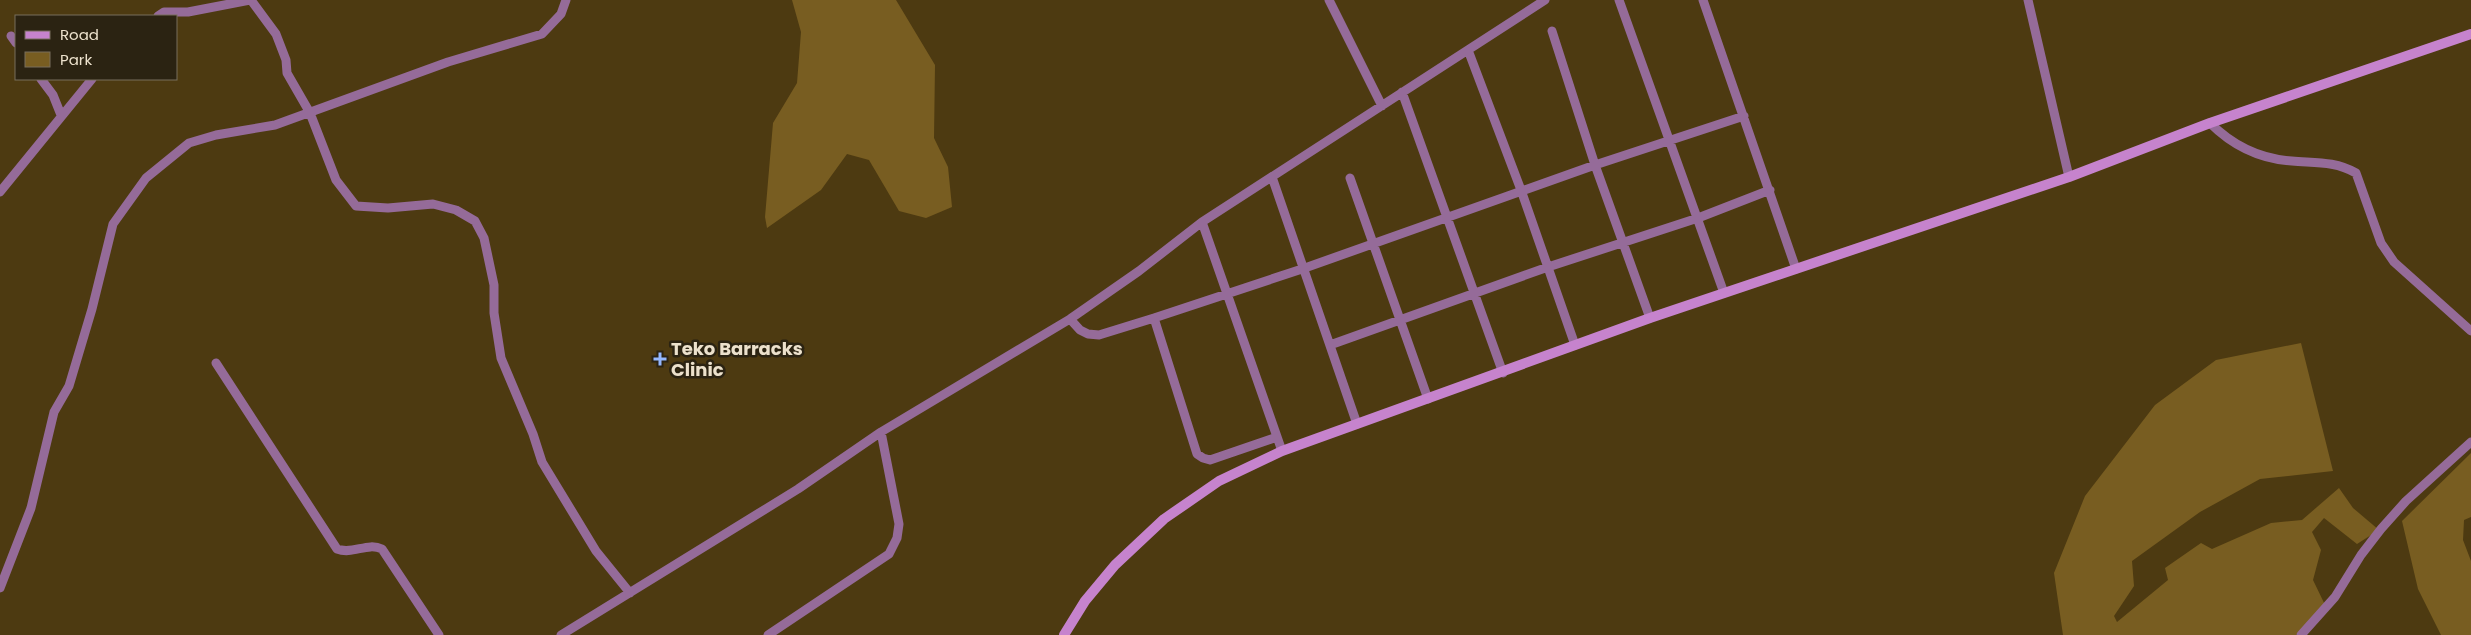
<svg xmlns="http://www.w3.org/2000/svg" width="2471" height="635" viewBox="0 0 2471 635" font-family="Poppins,sans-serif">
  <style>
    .green { fill: #785d21 }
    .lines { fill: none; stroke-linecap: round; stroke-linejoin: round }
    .minor { stroke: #956b99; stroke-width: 9 }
    .secondary { stroke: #c683cd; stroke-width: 10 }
    .poi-dot { fill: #94b7fd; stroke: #2b2312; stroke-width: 2 }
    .labels { text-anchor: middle; stroke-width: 5; stroke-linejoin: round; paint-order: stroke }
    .poi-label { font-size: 18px; font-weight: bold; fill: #ece1cc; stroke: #2b2312; text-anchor: start }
  </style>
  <rect width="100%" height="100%" fill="#4d3a11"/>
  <path class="green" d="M 792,0 L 896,0 L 935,65 L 934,138 L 948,167 L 952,207 L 926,218 L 899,211 L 869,160 L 847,154 L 821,190 L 767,228 L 765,217 L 773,123 L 797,83 L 801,32 Z
    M 2301,343 L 2333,471 L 2260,479 L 2200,512 L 2132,561 L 2134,586 L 2114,616 L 2117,622 L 2168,580 L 2165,568 L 2201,543 L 2212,549 L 2271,523 L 2302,520 L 2339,488 L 2353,508 L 2379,530 L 2357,544 L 2324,518 L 2312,532 L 2321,550 L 2313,580 L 2327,609 L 2296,635 L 2063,635 L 2054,573 L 2085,496 L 2155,405 L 2216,360 Z
    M 2471,453 L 2471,517 L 2464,520 L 2463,540 L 2471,561 L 2471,635 L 2441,635 L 2418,589 L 2402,521 Z"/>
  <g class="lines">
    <path class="minor" d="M 251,0 L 276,34 L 286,60 L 287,73 L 310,113 L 336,180 L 356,206 L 388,208 L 433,204 L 456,210 L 475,221 L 484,238 L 494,285 L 494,313 L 501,358 L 533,434 L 542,462 L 596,551 L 630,593
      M 1329,0 L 1382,106
      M 1619,0 L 1724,293
      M 1703,0 L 1796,269
      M 2028,0 L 2069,177
      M 158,16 L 164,12 L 188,12 L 250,0
      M 1552,31 L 1595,165 L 1650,318
      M 11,36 L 16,43
      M 1468,50 L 1521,190 L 1575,345
      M 41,79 L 53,95 L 61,115
      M 1402,92 L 1503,373
      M 2210,123 C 2232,145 2260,159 2292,161 C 2316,163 2335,161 2356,173 L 2381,243 L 2394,262 L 2471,331
      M 1272,177 L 1357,424
      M 1350,178 L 1428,399
      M 0,192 L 92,79
      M 1202,222 L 1282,451
      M 1154,318 L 1197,454 L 1203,458 L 1210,460 L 1277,437
      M 1070,319 L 1080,330 L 1088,334 L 1099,335 L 1154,318 L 1302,269 L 1595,165 L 1744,116
      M 1330,345 L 1548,267 L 1698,218 L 1770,190
      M 216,363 L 337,549 C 353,555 367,542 382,549 L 439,635
      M 0,588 L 31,508 L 54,412 L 69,386 L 92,309 L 113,224 L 146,178 L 189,143 L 216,135 L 275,125 L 448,62 L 542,34 L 561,14 L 566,0
      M 561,635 L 798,489 L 881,432 L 1070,319 L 1139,271 L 1202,222 L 1545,0
      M 768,635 L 889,554 L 897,538 L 899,524 L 881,432
      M 2301,635 L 2335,597 L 2361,555 L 2381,529 L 2406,501 L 2471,442"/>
    <path class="secondary" d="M 1064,635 L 1085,601 L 1115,565 L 1164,519 L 1219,481 L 1282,451 L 1650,318 L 2069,177 L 2210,123 L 2471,34"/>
  </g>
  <path class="poi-dot" d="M657.5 351.5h5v5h5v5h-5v5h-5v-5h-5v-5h5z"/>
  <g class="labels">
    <g class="poi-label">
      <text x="671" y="355">Teko Barracks<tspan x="671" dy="21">Clinic</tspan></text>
    </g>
  </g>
  <rect x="15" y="15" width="162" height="65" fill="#2b2312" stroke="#786f5c"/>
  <rect x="25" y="31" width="25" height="8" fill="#c683cd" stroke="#786f5c"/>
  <text x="60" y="40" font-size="15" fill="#ece1cc">Road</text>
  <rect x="25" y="52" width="25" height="15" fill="#785d21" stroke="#786f5c"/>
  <text x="60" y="65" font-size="15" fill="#ece1cc">Park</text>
</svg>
